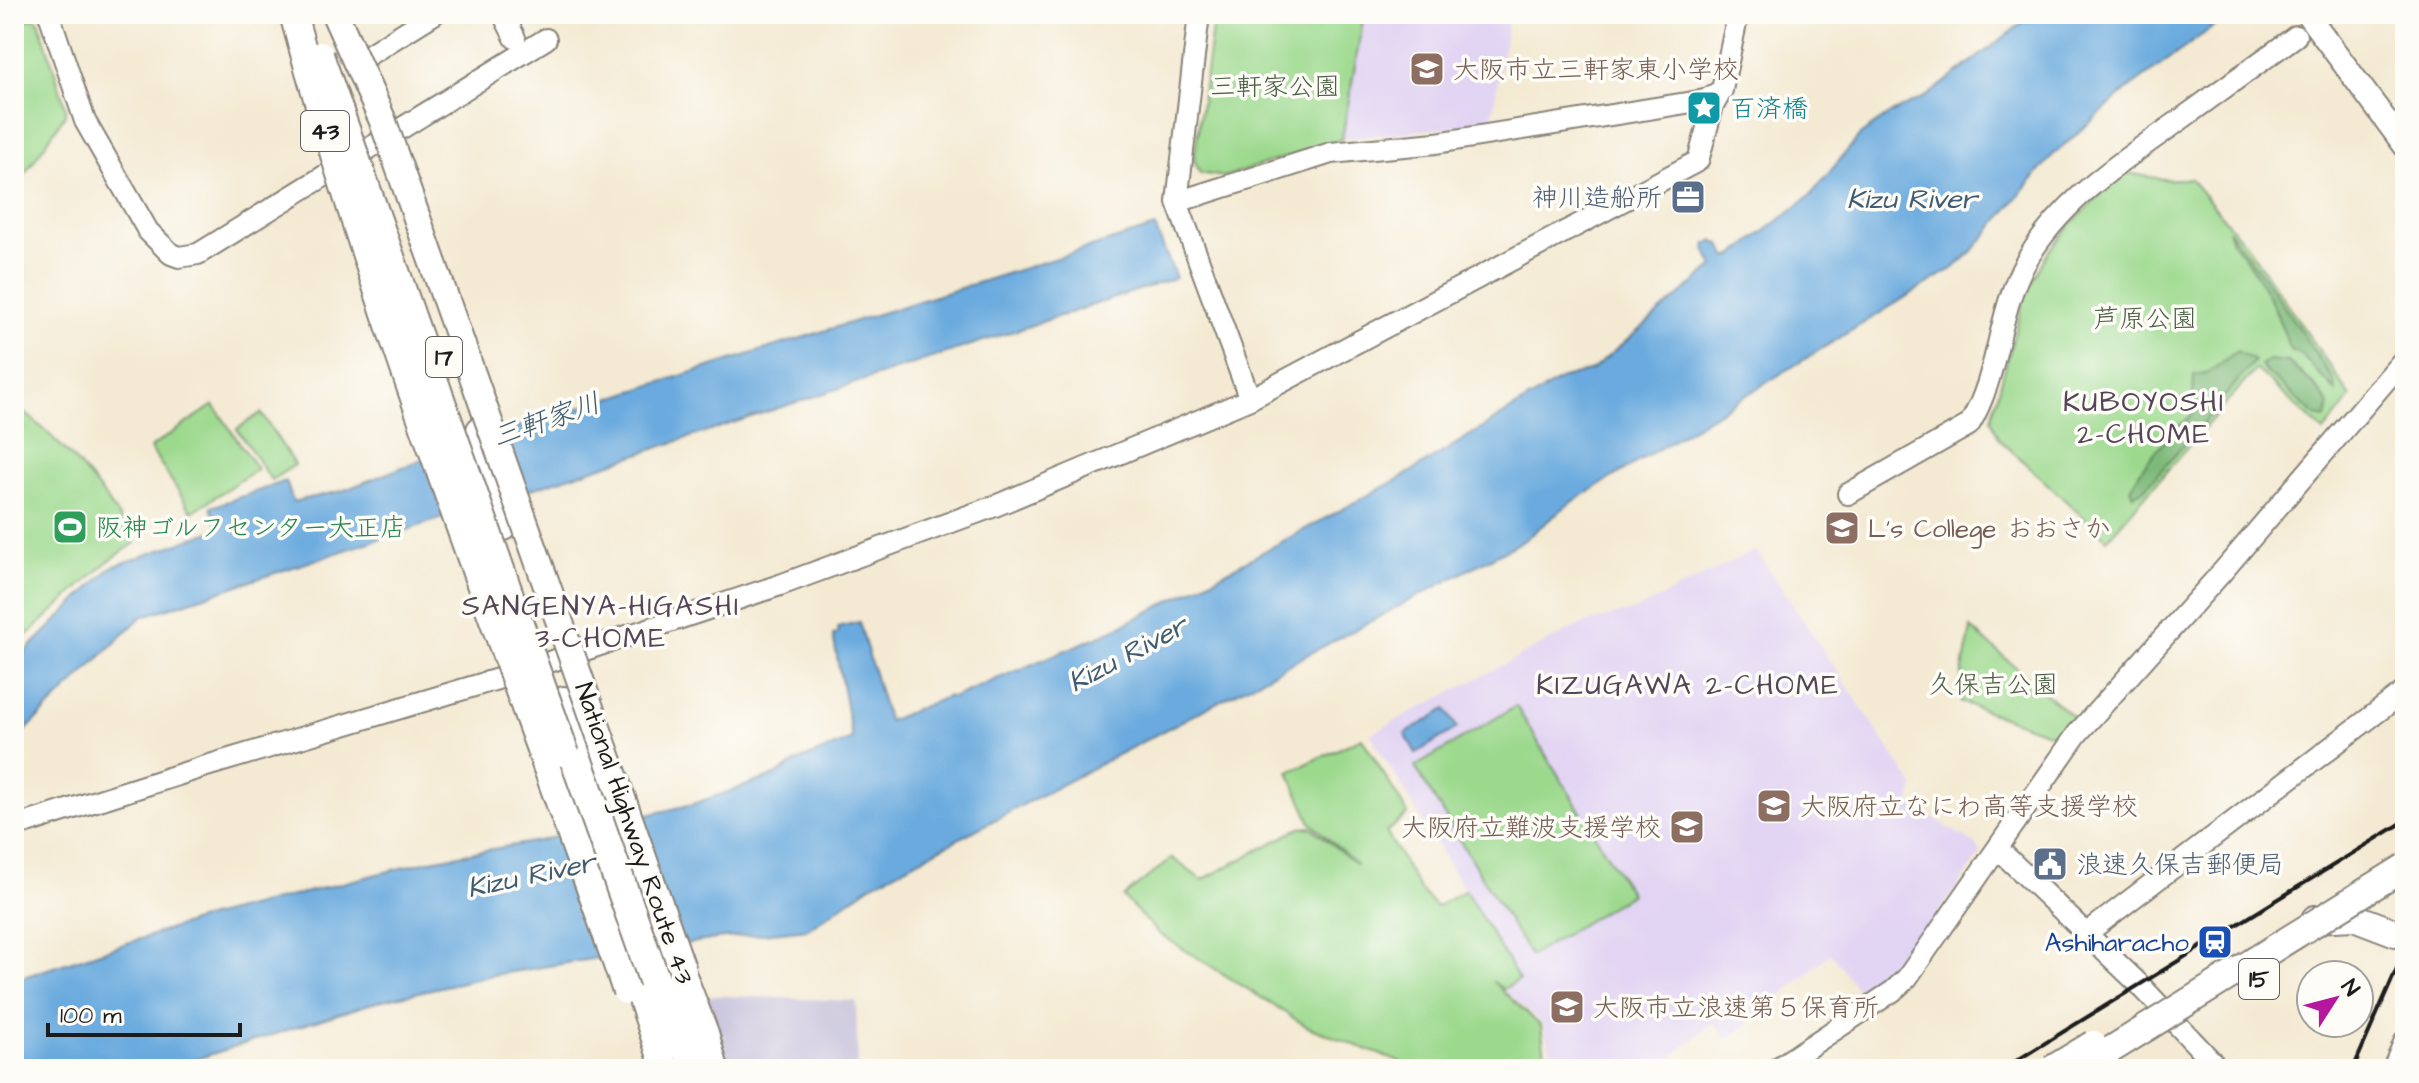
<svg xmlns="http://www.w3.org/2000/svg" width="2419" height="1083" viewBox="0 0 2419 1083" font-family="'Architects Daughter','Klee One',sans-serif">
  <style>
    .built { fill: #e2d4f3 }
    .industrial { fill: #c5c0da }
    .green { fill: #9cd98d; stroke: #5c7a54; stroke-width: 2 }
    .forest { fill: #7db978; stroke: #4c6a4a; stroke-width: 2 }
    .water { fill: #6baade; stroke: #44637d; stroke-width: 2 }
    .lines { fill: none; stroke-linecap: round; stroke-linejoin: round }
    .secondary-casing { stroke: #888378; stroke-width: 24 }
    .primary-casing { stroke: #888378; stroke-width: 26 }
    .highway-casing { stroke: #888378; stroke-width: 30 }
    .secondary { stroke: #fff; stroke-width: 20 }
    .primary { stroke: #fff; stroke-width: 22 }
    .highway { stroke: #fff; stroke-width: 26 }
    .rail { stroke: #1c1c1c; stroke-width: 4 }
    .highway-bridge-casing { stroke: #888378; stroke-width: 30; stroke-linecap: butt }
    .highway-bridge { stroke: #fff; stroke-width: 26 }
    .labels { text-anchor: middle; stroke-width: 7; stroke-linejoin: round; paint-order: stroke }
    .shield { fill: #fdfcf7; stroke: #605f5e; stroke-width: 2 }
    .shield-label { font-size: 24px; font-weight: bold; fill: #1c1c1c }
    .education-label { font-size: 26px; fill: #785e54; stroke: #fdfcf7; text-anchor: start }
    .park-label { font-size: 26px; fill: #495e44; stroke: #fdfcf7 }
    .culture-label { font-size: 26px; fill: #0d838f; stroke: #fdfcf7; text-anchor: start }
    .service-label { font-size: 26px; fill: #4e5e75; stroke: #fdfcf7; text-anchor: end }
    .leisure-label { font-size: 26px; fill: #27864d; stroke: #fdfcf7; text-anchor: start }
    .street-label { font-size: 26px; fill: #1c1c1c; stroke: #fdfcf7 }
    .transit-label { font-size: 26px; fill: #164399; stroke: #fdfcf7; text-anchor: end }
    .water-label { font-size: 28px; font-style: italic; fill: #405c73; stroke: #fdfcf7 }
    .neighbourhood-label { font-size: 28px; letter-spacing: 2px; fill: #554558; stroke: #fdfcf7 }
  </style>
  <rect width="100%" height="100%" fill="#fdfcf7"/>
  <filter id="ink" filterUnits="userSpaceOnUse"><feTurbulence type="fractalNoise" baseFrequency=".0125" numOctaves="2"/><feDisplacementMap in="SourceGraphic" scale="16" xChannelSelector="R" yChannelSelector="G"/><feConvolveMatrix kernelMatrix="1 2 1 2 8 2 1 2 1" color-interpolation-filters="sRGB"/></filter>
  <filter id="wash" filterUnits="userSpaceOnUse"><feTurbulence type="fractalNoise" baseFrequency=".006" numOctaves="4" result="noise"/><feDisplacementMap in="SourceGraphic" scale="32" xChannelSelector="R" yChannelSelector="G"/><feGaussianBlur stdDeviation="1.8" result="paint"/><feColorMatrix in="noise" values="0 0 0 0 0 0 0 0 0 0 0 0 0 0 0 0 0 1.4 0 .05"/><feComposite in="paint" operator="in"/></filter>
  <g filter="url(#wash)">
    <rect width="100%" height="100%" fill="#f4ead3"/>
    <path class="built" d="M 1364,14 L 1509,14 L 1491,123 L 1342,139 Z
      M 1756,550 L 1914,786 L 1910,803 L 1978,846 L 1981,854 L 1935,918 L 1886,978 L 1862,996 L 1831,953 L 1728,1040 L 1713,1023 L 1657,1069 L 1556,1069 L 1543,1024 L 1503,989 L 1518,979 L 1370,734 L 1582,624 L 1635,610 Z"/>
    <path class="industrial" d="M 701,995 L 856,1001 L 858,1069 L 726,1069 Z"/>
    <path class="green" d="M 1214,14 L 1364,14 L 1342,139 L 1224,177 L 1200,173 L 1194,160 Z
      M 34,18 L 39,21 L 66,108 L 65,115 L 23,177 L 14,175 L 14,24 Z
      M 2123,172 C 2145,176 2167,182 2190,178 L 2248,247 L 2351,397 L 2324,432 L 2256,369 L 2107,539 L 2000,440 L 1991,419 L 2025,295 L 2048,252 L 2071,224 Z
      M 14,404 C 64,443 103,488 135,543 L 106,563 L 14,647 Z
      M 214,405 L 257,469 L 192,512 L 150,448 Z
      M 261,413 L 295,465 L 271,480 L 237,429 Z
      M 1971,628 L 2074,718 L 2059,737 L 1961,702 L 1959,690 Z
      M 1516,706 L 1631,894 L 1530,956 L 1415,767 Z
      M 1362,738 L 1408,814 L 1386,832 L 1420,890 L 1436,907 L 1465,890 L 1519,980 L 1503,989 L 1492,981 L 1541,1026 L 1547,1069 L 1418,1069 L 1308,1027 L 1158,933 L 1123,897 L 1172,858 L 1202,880 L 1300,828 L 1311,827 L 1357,865 L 1311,823 L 1289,772 Z"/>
    <path class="forest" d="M 2228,229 L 2267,281 L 2334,381 L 2336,391 L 2301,355 L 2291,350 L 2273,305 L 2252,267 L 2232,241 Z
      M 2237,351 L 2254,361 L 2201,426 L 2144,489 L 2133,495 L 2130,488 C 2147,458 2167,437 2192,414 L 2194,375 L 2209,372 Z
      M 2269,360 L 2288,362 L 2319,390 L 2329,405 L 2326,418 L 2316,416 L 2266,372 L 2261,365 Z"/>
    <path class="water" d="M 2034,14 L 2231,14 L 2128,89 L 2052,156 L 1972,252 L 1955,267 L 1569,504 L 1523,541 L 871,885 L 808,929 L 716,939 L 493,975 L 379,1001 L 165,1069 L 14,1069 L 14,980 L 198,920 L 436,859 L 538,841 L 693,804 L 776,775 L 796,762 L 852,739 L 833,635 L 838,633 L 837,627 L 859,622 L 888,721 L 948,696 L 952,698 L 1111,631 L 1209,581 L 1404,476 L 1563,378 L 1592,370 L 1714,266 L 1705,249 L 1706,245 L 1714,240 L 1717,244 L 1720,243 L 1728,258 L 1734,255 L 1810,196 L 1861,134 L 1893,112 L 1927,96 Z
      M 1155,227 L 1176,278 L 141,617 L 14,742 L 14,663 L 111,567 L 219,529 L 211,507 L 286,481 L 293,502 C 311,497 325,495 342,491 L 451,448 Z
      M 1446,709 L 1457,728 L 1416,753 L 1405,734 Z"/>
  </g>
  <g filter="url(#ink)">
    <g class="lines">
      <defs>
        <path id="secondary" d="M 49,14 L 85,121 L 148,231 L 171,254 L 179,257 L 198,254 L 546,39
          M 503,14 L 515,38
          M 1199,14 L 1177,202 L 1250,399
          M 360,60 L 434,14
          M 1177,202 L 1331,153 L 1436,143 L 1705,100 L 1722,90
          M 1848,494 L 1969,425 C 1998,378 1997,320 2021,271 C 2053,207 2116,165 2173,125 C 2214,95 2255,66 2296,36
          M 14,827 L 203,767 L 501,678 L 780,585 L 995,506 L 1250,399 L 1698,161 L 1713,106 L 1722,90 L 1738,14
          M 1999,850 L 2140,985 L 2219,1069
          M 2087,933 L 2405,691
          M 1776,1069 L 1893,991 L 1907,978 L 2077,734 L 2223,571 L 2405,358"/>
        <path id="primary" d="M 2307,14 L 2405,146
          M 2394,1069 L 2405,1043"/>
        <path id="highway" d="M 480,430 L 504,527
          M 564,700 L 611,793
          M 566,754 L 589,839 L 665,1069
          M 590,774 L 603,820 L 693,1069
          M 2315,919 L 2354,917 L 2396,933
          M 674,952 L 705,1033 L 715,1069"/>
      </defs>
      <use href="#secondary" class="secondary-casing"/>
      <use href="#primary" class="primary-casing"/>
      <use href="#highway" class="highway-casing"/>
      <use href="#secondary" class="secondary"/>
      <use href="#primary" class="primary"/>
      <use href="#highway" class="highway"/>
      <path class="rail" d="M 2003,1069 L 2405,821
        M 2353,1069 L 2405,950"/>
      <defs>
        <path id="highway-bridge" d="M 293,14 C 384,346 514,666 626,991
          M 335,14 L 382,119 L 683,971
          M 320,55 L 566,754
          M 2052,1069 L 2093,1044
          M 2080,1069 L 2405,867"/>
      </defs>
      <use href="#highway-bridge" class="highway-bridge-casing"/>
      <use href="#highway-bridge" class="highway-bridge"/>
    </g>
  </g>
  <defs>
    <symbol id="school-square" viewBox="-11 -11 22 22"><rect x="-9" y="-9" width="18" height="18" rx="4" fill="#8d6e63" stroke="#fdfcf7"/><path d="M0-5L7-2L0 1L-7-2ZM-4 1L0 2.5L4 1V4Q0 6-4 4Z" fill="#fff"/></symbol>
    <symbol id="sight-square" viewBox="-11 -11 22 22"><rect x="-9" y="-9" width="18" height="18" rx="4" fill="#0f9aa8" stroke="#fdfcf7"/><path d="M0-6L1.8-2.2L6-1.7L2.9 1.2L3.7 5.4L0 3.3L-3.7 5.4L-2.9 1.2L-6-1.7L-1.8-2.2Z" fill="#fff"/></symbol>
    <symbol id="office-square" viewBox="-11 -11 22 22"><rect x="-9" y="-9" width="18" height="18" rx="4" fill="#5c6f8a" stroke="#fdfcf7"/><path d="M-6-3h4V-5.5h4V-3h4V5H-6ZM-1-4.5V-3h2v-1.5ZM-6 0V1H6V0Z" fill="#fff"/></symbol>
    <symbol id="stadium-square" viewBox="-11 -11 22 22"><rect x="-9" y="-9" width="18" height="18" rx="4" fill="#2e9e5b" stroke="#fdfcf7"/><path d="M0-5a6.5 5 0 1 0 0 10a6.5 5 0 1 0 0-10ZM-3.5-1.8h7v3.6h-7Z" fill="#fff"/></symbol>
    <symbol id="civic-square" viewBox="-11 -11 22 22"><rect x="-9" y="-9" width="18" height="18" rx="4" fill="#5c6f8a" stroke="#fdfcf7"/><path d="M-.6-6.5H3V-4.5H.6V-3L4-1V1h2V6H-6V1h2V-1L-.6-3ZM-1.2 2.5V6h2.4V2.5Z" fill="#fff"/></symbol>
    <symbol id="station-square" viewBox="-11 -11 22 22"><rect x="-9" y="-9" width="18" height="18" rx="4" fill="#1a4fb4" stroke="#fdfcf7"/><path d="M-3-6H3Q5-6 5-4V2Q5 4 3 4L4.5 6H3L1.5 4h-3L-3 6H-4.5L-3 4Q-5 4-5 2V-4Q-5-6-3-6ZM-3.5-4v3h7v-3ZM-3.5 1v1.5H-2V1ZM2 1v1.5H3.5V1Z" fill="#fff"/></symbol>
  </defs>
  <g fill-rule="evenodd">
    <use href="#school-square" x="1407" y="49" width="40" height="40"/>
    <use href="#sight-square" x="1684" y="88" width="40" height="40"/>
    <use href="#office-square" x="1668" y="177" width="40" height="40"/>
    <use href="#stadium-square" x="50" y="507" width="40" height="40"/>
    <use href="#school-square" x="1822" y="508" width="40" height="40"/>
    <use href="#school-square" x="1754" y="786" width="40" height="40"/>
    <use href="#school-square" x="1667" y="807" width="40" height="40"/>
    <use href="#civic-square" x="2030" y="844" width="40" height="40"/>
    <use href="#station-square" x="2195" y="922" width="40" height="40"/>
    <use href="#school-square" x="1547" y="987" width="40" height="40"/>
  </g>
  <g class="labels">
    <g class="shield">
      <rect x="301" y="111" width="48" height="40" rx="6"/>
      <rect x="426" y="337" width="36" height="40" rx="6"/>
      <rect x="2239" y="959" width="40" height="40" rx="6"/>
    </g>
    <g class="shield-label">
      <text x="325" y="139">43</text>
      <text x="444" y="365">17</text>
      <text x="2259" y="987">15</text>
    </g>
    <g class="education-label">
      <text x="1453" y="78">大阪市立三軒家東小学校</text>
      <text x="1868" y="537">L’s College おおさか</text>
      <text x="1800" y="815">大阪府立なにわ高等支援学校</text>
      <text x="1661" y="836" text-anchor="end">大阪府立難波支援学校</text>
      <text x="1593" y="1016">大阪市立浪速第５保育所</text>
    </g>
    <g class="park-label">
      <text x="1275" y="95">三軒家公園</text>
      <text x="2145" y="327">芦原公園</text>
      <text x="1993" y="693">久保吉公園</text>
    </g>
    <g class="culture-label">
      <text x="1730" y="117">百済橋</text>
    </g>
    <g class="service-label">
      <text x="1662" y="206">神川造船所</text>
      <text x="2076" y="873" text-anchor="start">浪速久保吉郵便局</text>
    </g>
    <g class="leisure-label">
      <text x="96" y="536">阪神ゴルフセンター大正店</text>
    </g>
    <g class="street-label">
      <text transform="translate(635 833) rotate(71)" y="9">National Highway Route 43</text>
    </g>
    <g class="transit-label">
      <text x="2189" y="951">Ashiharacho</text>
    </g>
    <g class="water-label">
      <text x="1912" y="208">Kizu River</text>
      <text transform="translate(546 419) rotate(-19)" y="10">三軒家川</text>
      <text transform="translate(1127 653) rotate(-28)" y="10">Kizu River</text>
      <text transform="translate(531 874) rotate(-12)" y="10">Kizu River</text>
    </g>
    <g class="neighbourhood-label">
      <text x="2144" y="411">KUBOYOSHI<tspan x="2144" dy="32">2-CHOME</tspan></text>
      <text x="601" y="615">SANGENYA-HIGASHI<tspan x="601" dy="32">3-CHOME</tspan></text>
      <text x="1688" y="694">KIZUGAWA 2-CHOME</text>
    </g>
  </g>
  <rect width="2419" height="1083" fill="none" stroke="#fdfcf7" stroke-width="48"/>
  <g transform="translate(2335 999) rotate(54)"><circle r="38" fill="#fdfcf7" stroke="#a3a29f" stroke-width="2"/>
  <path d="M0-6L14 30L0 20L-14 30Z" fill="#b5179e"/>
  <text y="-12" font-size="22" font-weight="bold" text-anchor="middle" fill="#1c1c1c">N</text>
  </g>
  <path d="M48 1023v12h192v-12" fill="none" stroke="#1c1c1c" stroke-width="4"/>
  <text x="60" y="1023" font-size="24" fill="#1c1c1c" stroke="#fdfcf7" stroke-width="6" paint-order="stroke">100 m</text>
</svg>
